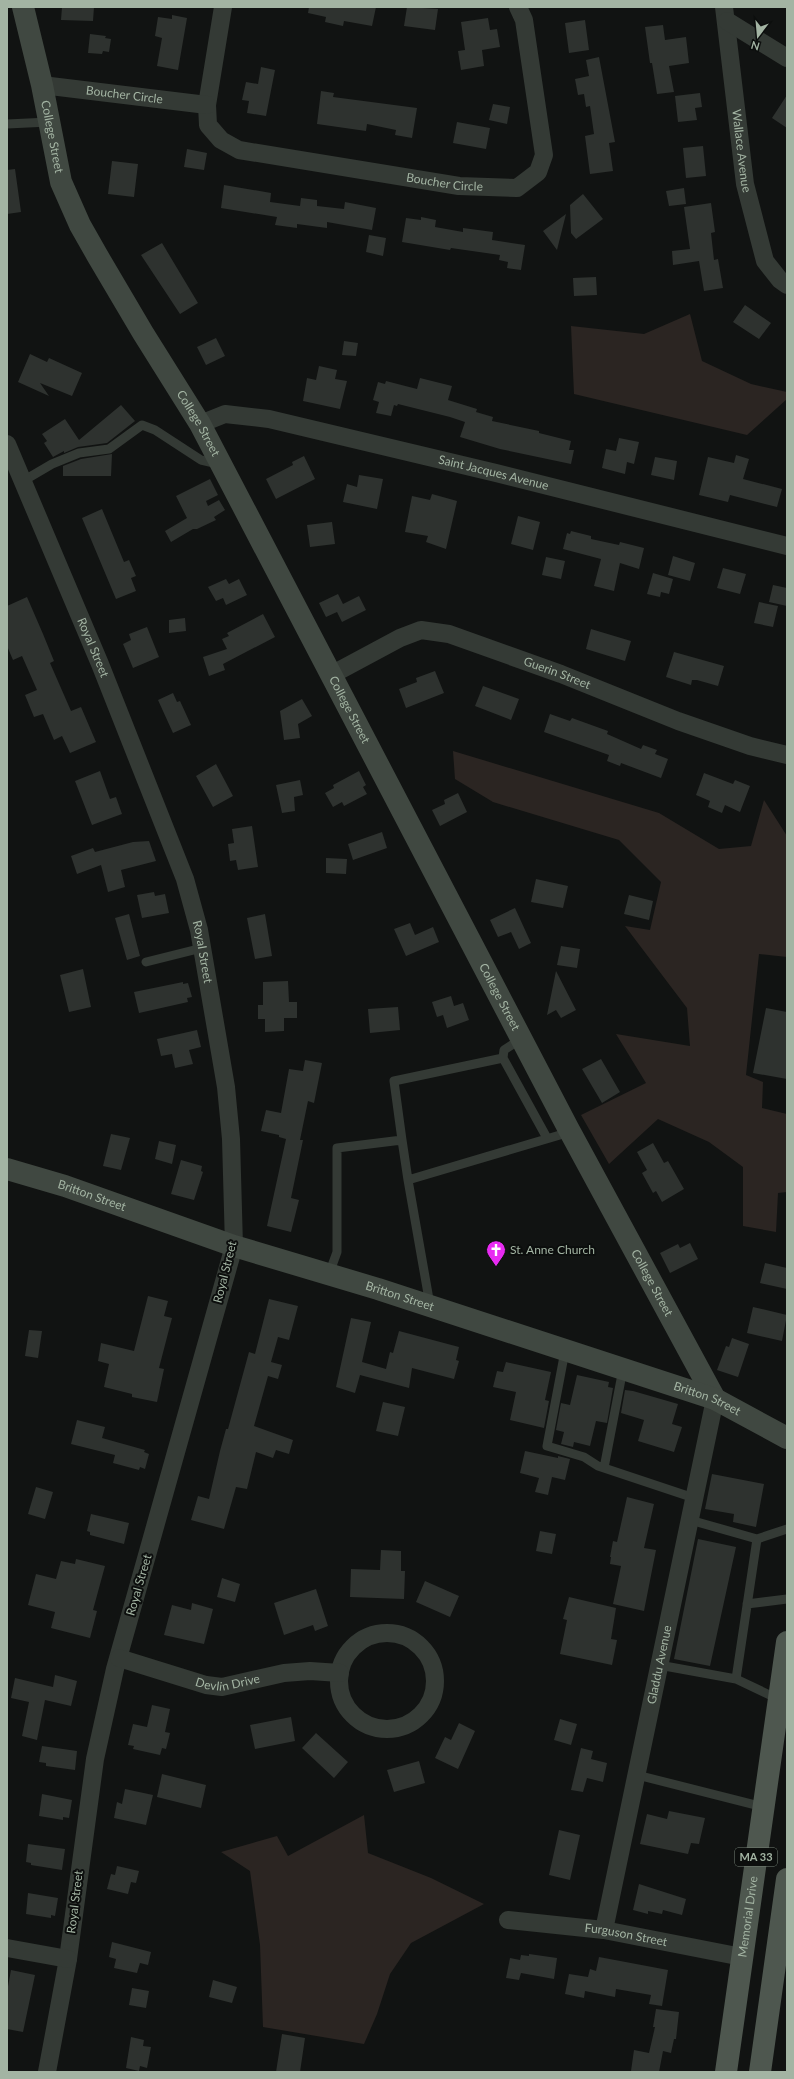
<svg xmlns="http://www.w3.org/2000/svg" width="794" height="2079" viewBox="0 0 794 2079" font-family="Lato,sans-serif">
  <style>
    .green { fill: #2b2522 }
    .building { fill: #2e322f }
    .lines { fill: none; stroke-linecap: round; stroke-linejoin: round }
    .lane { stroke: #343a35; stroke-width: 9 }
    .street { stroke: #343a35; stroke-width: 18 }
    .secondary { stroke: #404841; stroke-width: 22 }
    .primary { stroke: #4e574f; stroke-width: 22 }
    .labels { text-anchor: middle; stroke-width: 4; stroke-linejoin: round; paint-order: stroke }
    .shield { fill: #0c0e0d; stroke: #768276; stroke-width: 1 }
    .shield-label { font-size: 11px; font-weight: bold; fill: #a3b4a3 }
    .street-label { font-size: 12px; fill: #a3b4a3; stroke: #0c0e0d }
    .poi-label { font-size: 12px; fill: #a3b4a3; stroke: #0c0e0d; text-anchor: start }
  </style>
  <rect width="100%" height="100%" fill="#111312"/>
  <path class="green" d="M 690,314 L 702,361 L 751,384 L 787,392 L 787,399 L 747,435 L 574,394 L 571,326 L 644,334 Z
    M 453,751 L 659,813 L 719,849 L 751,846 L 764,800 L 787,836 L 787,957 L 759,954 L 746,1075 L 763,1082 L 762,1108 L 787,1114 L 787,1192 L 778,1193 L 776,1232 L 743,1226 L 743,1167 L 709,1142 L 658,1119 L 609,1164 L 581,1115 L 646,1083 L 616,1034 L 690,1046 L 687,1008 L 625,926 L 650,930 L 661,882 L 619,840 L 493,802 L 455,779 Z
    M 364,1815 L 368,1853 L 431,1878 L 484,1904 L 411,1943 L 390,1974 L 377,2014 L 364,2044 L 263,2027 L 260,1945 L 250,1871 L 221,1852 L 277,1836 L 288,1856 Z"/>
  <path class="building" d="M 62,7 L 94,7 L 93,21 L 61,20 Z
    M 309,7 L 376,7 L 372,26 L 344,21 L 343,26 L 325,22 L 326,17 L 308,13 Z
    M 407,7 L 438,9 L 435,30 L 404,26 Z
    M 172,15 L 187,18 L 178,70 L 157,66 L 162,38 L 155,36 L 158,17 L 172,19 Z
    M 488,18 L 490,30 L 497,29 L 500,47 L 482,50 L 484,66 L 461,70 L 458,51 L 465,50 L 461,22 Z
    M 585,20 L 589,50 L 569,53 L 565,23 Z
    M 663,25 L 665,40 L 686,37 L 689,63 L 669,66 L 674,92 L 657,94 L 652,63 L 650,63 L 645,27 Z
    M 90,34 L 106,36 L 105,38 L 111,39 L 109,52 L 103,51 L 102,54 L 88,53 Z
    M 599,57 L 615,142 L 609,143 L 613,171 L 590,174 L 585,136 L 594,134 L 590,106 L 586,107 L 584,94 L 578,95 L 575,79 L 589,76 L 586,60 Z
    M 261,67 L 275,70 L 266,116 L 247,113 L 249,101 L 242,100 L 246,82 L 258,84 Z
    M 321,91 L 334,93 L 333,97 L 417,108 L 412,138 L 395,135 L 396,130 L 367,124 L 366,131 L 317,124 Z
    M 700,93 L 702,107 L 695,108 L 697,120 L 678,122 L 675,96 Z
    M 787,95 L 787,128 L 772,118 Z
    M 493,104 L 510,107 L 507,124 L 489,120 Z
    M 457,122 L 490,128 L 486,149 L 453,143 Z
    M 703,146 L 706,176 L 686,178 L 683,148 Z
    M 187,149 L 207,153 L 204,170 L 184,167 Z
    M 112,161 L 138,164 L 134,197 L 108,194 Z
    M 15,169 L 21,212 L 7,214 L 7,170 Z
    M 224,185 L 271,193 L 270,202 L 300,206 L 301,198 L 317,200 L 317,206 L 344,209 L 345,202 L 376,208 L 372,230 L 327,222 L 327,228 L 297,224 L 297,228 L 275,225 L 277,217 L 221,208 Z
    M 684,188 L 686,204 L 669,206 L 666,191 Z
    M 583,194 L 603,219 L 576,239 L 571,233 L 570,205 Z
    M 711,203 L 715,232 L 711,233 L 714,260 L 718,259 L 723,288 L 704,291 L 699,261 L 673,265 L 672,251 L 690,249 L 684,207 Z
    M 566,214 L 557,250 L 543,231 Z
    M 421,217 L 436,220 L 435,227 L 463,232 L 463,228 L 493,232 L 492,240 L 525,245 L 521,270 L 507,268 L 508,262 L 499,260 L 500,255 L 451,248 L 450,250 L 402,242 L 406,218 L 421,220 Z
    M 369,235 L 386,238 L 383,256 L 366,252 Z
    M 162,243 L 198,303 L 180,314 L 141,255 Z
    M 596,277 L 597,295 L 574,296 L 573,278 Z
    M 745,305 L 771,323 L 759,339 L 733,322 Z
    M 216,338 L 225,356 L 206,365 L 197,347 Z
    M 344,341 L 358,343 L 356,356 L 342,355 Z
    M 30,354 L 47,362 L 49,358 L 82,373 L 72,396 L 40,383 L 49,396 L 18,382 Z
    M 319,366 L 337,370 L 335,379 L 347,381 L 340,409 L 303,401 L 307,378 L 316,380 Z
    M 420,378 L 452,386 L 448,400 L 477,409 L 476,412 L 493,417 L 492,421 L 539,431 L 539,433 L 571,441 L 569,450 L 574,450 L 571,464 L 500,449 L 460,437 L 465,422 L 450,417 L 398,404 L 397,406 L 394,405 L 391,416 L 376,413 L 379,402 L 373,400 L 378,382 L 385,384 L 386,381 L 417,389 Z
    M 121,405 L 135,421 L 107,443 L 78,447 L 64,453 L 64,451 L 53,457 L 44,443 L 47,441 L 42,434 L 65,419 L 79,440 Z
    M 619,438 L 639,442 L 634,464 L 627,462 L 625,474 L 602,468 L 606,449 L 616,451 Z
    M 112,454 L 111,476 L 63,476 L 63,466 L 81,459 Z
    M 736,455 L 749,459 L 743,479 L 782,489 L 777,507 L 730,495 L 728,502 L 699,495 L 708,457 L 734,463 Z
    M 304,456 L 315,479 L 276,499 L 266,479 L 293,465 L 292,462 Z
    M 655,457 L 677,461 L 674,480 L 651,475 Z
    M 359,475 L 383,479 L 377,509 L 343,502 L 347,484 L 357,487 Z
    M 210,479 L 218,495 L 206,501 L 208,506 L 219,500 L 225,510 L 214,517 L 216,520 L 197,529 L 193,529 L 171,542 L 165,531 L 187,518 L 176,496 Z
    M 432,494 L 457,501 L 446,549 L 426,542 L 428,536 L 405,532 L 412,496 L 430,500 Z
    M 102,509 L 124,562 L 129,560 L 136,576 L 131,578 L 136,591 L 116,599 L 82,518 Z
    M 518,516 L 540,522 L 533,550 L 511,544 Z
    M 332,522 L 335,544 L 310,547 L 307,525 Z
    M 571,531 L 591,536 L 591,539 L 619,545 L 620,542 L 644,548 L 639,569 L 620,563 L 614,591 L 594,586 L 601,559 L 563,549 L 567,533 L 570,534 Z
    M 673,556 L 695,563 L 690,581 L 668,575 Z
    M 546,557 L 565,561 L 561,579 L 542,575 Z
    M 723,568 L 746,574 L 740,594 L 717,588 Z
    M 653,573 L 673,579 L 669,594 L 661,592 L 660,597 L 647,594 Z
    M 226,579 L 229,584 L 239,579 L 247,595 L 226,605 L 223,598 L 216,601 L 208,587 Z
    M 773,585 L 787,588 L 787,606 L 769,602 Z
    M 338,594 L 343,604 L 359,596 L 366,610 L 342,622 L 337,612 L 326,617 L 319,603 Z
    M 27,597 L 43,634 L 54,661 L 50,663 L 71,711 L 81,707 L 96,742 L 70,753 L 62,736 L 54,740 L 43,714 L 34,717 L 25,695 L 37,690 L 22,656 L 13,660 L 7,646 L 7,606 Z
    M 759,602 L 778,606 L 773,627 L 754,623 Z
    M 263,614 L 275,637 L 223,664 L 225,670 L 209,676 L 203,657 L 227,649 L 222,639 L 229,636 L 227,633 Z
    M 185,618 L 186,631 L 169,633 L 169,620 Z
    M 147,627 L 159,657 L 133,668 L 123,644 L 131,640 L 129,634 Z
    M 591,629 L 631,641 L 625,661 L 586,649 Z
    M 674,652 L 724,666 L 718,686 L 697,680 L 692,680 L 691,685 L 666,677 Z
    M 435,671 L 444,693 L 406,708 L 399,689 L 417,682 L 416,678 Z
    M 483,686 L 519,699 L 511,720 L 475,706 Z
    M 173,693 L 177,702 L 180,701 L 191,725 L 173,733 L 158,700 Z
    M 302,699 L 312,716 L 298,724 L 300,738 L 284,740 L 280,711 Z
    M 550,714 L 570,721 L 572,718 L 608,731 L 607,734 L 641,749 L 643,745 L 657,750 L 655,754 L 668,759 L 661,778 L 621,763 L 620,766 L 607,761 L 609,755 L 544,732 Z
    M 216,764 L 233,796 L 213,807 L 196,776 Z
    M 100,771 L 110,799 L 116,797 L 122,814 L 92,825 L 75,781 Z
    M 359,771 L 366,785 L 363,787 L 367,794 L 344,806 L 342,802 L 333,807 L 325,793 L 334,788 L 333,785 Z
    M 704,773 L 733,784 L 735,780 L 750,786 L 740,812 L 725,805 L 722,813 L 708,807 L 710,801 L 696,795 Z
    M 300,780 L 303,795 L 294,797 L 295,811 L 282,813 L 276,785 Z
    M 458,793 L 467,812 L 440,826 L 432,810 L 445,804 L 444,800 Z
    M 252,826 L 258,867 L 238,870 L 236,860 L 230,861 L 228,844 L 234,843 L 232,829 Z
    M 382,832 L 387,848 L 353,860 L 348,844 Z
    M 149,841 L 156,861 L 121,870 L 125,887 L 108,892 L 101,865 L 77,874 L 71,856 L 93,848 L 95,852 L 133,842 Z
    M 326,858 L 347,859 L 346,874 L 326,873 Z
    M 536,879 L 568,886 L 563,908 L 531,902 Z
    M 154,892 L 155,896 L 165,894 L 169,913 L 142,918 L 137,895 Z
    M 629,895 L 653,901 L 649,920 L 624,914 Z
    M 515,908 L 531,943 L 519,949 L 511,932 L 498,937 L 490,920 Z
    M 129,914 L 140,956 L 127,960 L 115,918 Z
    M 265,914 L 272,956 L 255,959 L 247,918 Z
    M 410,923 L 415,935 L 433,927 L 439,942 L 406,956 L 394,929 Z
    M 561,946 L 580,949 L 577,968 L 557,965 Z
    M 83,969 L 91,1007 L 69,1012 L 60,975 Z
    M 556,971 L 576,1010 L 561,1018 L 556,1010 L 547,1015 Z
    M 288,981 L 289,1002 L 297,1002 L 297,1018 L 284,1018 L 284,1031 L 265,1032 L 265,1019 L 258,1019 L 258,1005 L 263,1005 L 263,982 Z
    M 183,982 L 183,984 L 188,983 L 192,997 L 187,998 L 188,1002 L 139,1013 L 134,992 Z
    M 451,996 L 454,1006 L 463,1003 L 469,1020 L 447,1028 L 443,1015 L 437,1017 L 432,1002 Z
    M 398,1007 L 400,1030 L 370,1033 L 368,1009 Z
    M 766,1008 L 787,1012 L 787,1079 L 753,1073 Z
    M 197,1030 L 201,1047 L 189,1050 L 193,1064 L 175,1068 L 172,1054 L 161,1056 L 157,1039 Z
    M 601,1059 L 620,1092 L 602,1103 L 582,1069 Z
    M 305,1060 L 322,1063 L 314,1103 L 308,1101 L 300,1140 L 303,1140 L 291,1198 L 299,1200 L 291,1232 L 267,1226 L 286,1139 L 279,1137 L 279,1135 L 261,1131 L 266,1110 L 281,1113 L 289,1069 L 303,1071 Z
    M 111,1134 L 130,1138 L 121,1170 L 103,1166 Z
    M 159,1141 L 176,1145 L 172,1164 L 155,1159 Z
    M 653,1143 L 664,1163 L 668,1161 L 684,1189 L 662,1202 L 656,1191 L 653,1193 L 642,1173 L 647,1170 L 637,1152 Z
    M 181,1160 L 202,1166 L 201,1171 L 203,1172 L 194,1200 L 171,1194 Z
    M 690,1243 L 698,1259 L 670,1273 L 660,1253 L 678,1244 L 680,1248 Z
    M 765,1263 L 787,1268 L 787,1289 L 760,1283 Z
    M 148,1296 L 168,1301 L 164,1316 L 172,1318 L 159,1368 L 164,1369 L 157,1402 L 132,1397 L 132,1394 L 104,1387 L 109,1364 L 98,1361 L 101,1343 L 134,1351 Z
    M 269,1299 L 298,1306 L 289,1340 L 278,1337 L 271,1362 L 282,1365 L 278,1379 L 268,1376 L 254,1426 L 293,1440 L 289,1454 L 276,1450 L 273,1458 L 256,1452 L 247,1489 L 236,1487 L 224,1529 L 191,1520 L 198,1496 L 209,1499 L 220,1451 L 226,1429 L 228,1429 L 249,1352 L 255,1354 Z
    M 753,1307 L 787,1315 L 782,1341 L 747,1333 Z
    M 351,1318 L 371,1322 L 362,1362 L 386,1369 L 390,1352 L 393,1353 L 399,1331 L 459,1347 L 456,1360 L 459,1361 L 454,1379 L 412,1368 L 409,1388 L 360,1375 L 355,1393 L 336,1387 Z
    M 29,1330 L 42,1331 L 38,1358 L 25,1356 Z
    M 732,1338 L 749,1344 L 738,1377 L 717,1370 L 726,1346 L 729,1347 Z
    M 506,1362 L 551,1372 L 545,1400 L 549,1401 L 544,1428 L 510,1420 L 516,1392 L 493,1387 L 497,1371 L 503,1372 Z
    M 577,1375 L 609,1382 L 608,1387 L 613,1388 L 607,1423 L 596,1421 L 590,1446 L 574,1442 L 573,1447 L 561,1444 L 564,1432 L 556,1430 L 561,1403 L 570,1405 Z
    M 625,1390 L 633,1391 L 678,1404 L 672,1424 L 682,1427 L 674,1452 L 638,1441 L 644,1420 L 621,1413 Z
    M 383,1402 L 405,1407 L 398,1436 L 376,1431 Z
    M 77,1420 L 105,1427 L 102,1438 L 145,1450 L 144,1452 L 149,1454 L 145,1469 L 140,1467 L 139,1470 L 113,1463 L 115,1455 L 71,1444 Z
    M 525,1451 L 558,1458 L 558,1456 L 570,1459 L 565,1480 L 552,1477 L 548,1495 L 535,1492 L 539,1478 L 520,1473 Z
    M 712,1474 L 764,1484 L 756,1527 L 733,1522 L 734,1514 L 705,1509 Z
    M 36,1487 L 53,1492 L 45,1519 L 28,1514 Z
    M 627,1497 L 654,1504 L 644,1548 L 656,1550 L 644,1611 L 613,1604 L 621,1566 L 610,1564 L 611,1557 L 610,1557 L 613,1541 L 617,1542 Z
    M 91,1514 L 129,1523 L 124,1544 L 90,1535 L 90,1532 L 87,1531 Z
    M 540,1531 L 556,1534 L 552,1554 L 536,1551 Z
    M 698,1539 L 736,1547 L 710,1666 L 674,1659 Z
    M 381,1550 L 401,1551 L 401,1571 L 405,1571 L 404,1599 L 350,1597 L 351,1569 L 380,1570 Z
    M 76,1559 L 105,1566 L 93,1610 L 97,1611 L 90,1638 L 51,1628 L 55,1612 L 28,1605 L 36,1574 L 56,1579 L 61,1561 L 75,1564 Z
    M 222,1578 L 240,1584 L 235,1602 L 217,1597 Z
    M 425,1581 L 459,1596 L 450,1617 L 416,1602 Z
    M 316,1589 L 328,1626 L 315,1631 L 313,1625 L 284,1635 L 274,1603 Z
    M 569,1597 L 616,1608 L 611,1639 L 617,1640 L 612,1665 L 560,1654 L 567,1620 L 563,1619 Z
    M 192,1603 L 213,1609 L 204,1644 L 164,1635 L 172,1605 L 191,1610 Z
    M 55,1675 L 77,1681 L 71,1706 L 45,1700 L 37,1740 L 22,1736 L 29,1702 L 11,1698 L 15,1678 L 53,1687 Z
    M 152,1705 L 170,1709 L 165,1732 L 170,1733 L 166,1749 L 162,1748 L 160,1755 L 133,1749 L 134,1746 L 128,1745 L 133,1724 L 147,1727 Z
    M 291,1717 L 295,1741 L 255,1749 L 250,1725 Z
    M 560,1719 L 577,1724 L 571,1745 L 554,1740 Z
    M 459,1723 L 475,1731 L 458,1769 L 435,1758 L 445,1737 L 451,1740 Z
    M 316,1733 L 348,1762 L 334,1778 L 302,1748 Z
    M 42,1746 L 77,1751 L 75,1770 L 46,1766 L 46,1763 L 39,1762 Z
    M 581,1748 L 593,1751 L 591,1759 L 607,1763 L 603,1782 L 587,1778 L 583,1792 L 571,1790 Z
    M 419,1761 L 425,1783 L 394,1792 L 387,1770 Z
    M 162,1774 L 206,1785 L 201,1808 L 157,1797 Z
    M 125,1789 L 153,1795 L 146,1825 L 114,1818 L 117,1802 L 122,1804 Z
    M 42,1794 L 72,1800 L 69,1818 L 63,1817 L 63,1820 L 39,1816 Z
    M 669,1811 L 705,1818 L 699,1844 L 691,1843 L 688,1854 L 640,1844 L 647,1814 L 667,1819 Z
    M 559,1830 L 580,1835 L 570,1880 L 549,1875 Z
    M 28,1844 L 65,1849 L 62,1870 L 31,1865 L 31,1863 L 26,1862 Z
    M 117,1866 L 139,1871 L 136,1883 L 131,1882 L 128,1894 L 107,1889 L 111,1874 L 115,1875 Z
    M 639,1884 L 686,1899 L 682,1915 L 663,1910 L 662,1914 L 648,1911 L 648,1914 L 633,1910 Z
    M 28,1893 L 58,1898 L 55,1916 L 51,1915 L 51,1918 L 26,1914 Z
    M 112,1942 L 151,1952 L 148,1965 L 140,1963 L 137,1973 L 114,1968 L 116,1959 L 109,1957 Z
    M 529,1954 L 557,1958 L 554,1979 L 521,1973 L 519,1980 L 506,1978 L 510,1958 L 520,1960 L 521,1955 L 529,1956 Z
    M 599,1957 L 668,1970 L 662,2006 L 649,2004 L 651,1995 L 616,1989 L 615,1997 L 585,1991 L 584,1998 L 565,1994 L 569,1974 L 588,1977 L 590,1969 L 596,1971 Z
    M 11,1970 L 35,1975 L 23,2032 L 7,2029 L 7,1992 Z
    M 213,1980 L 237,1987 L 232,2003 L 209,1997 Z
    M 132,1988 L 149,1991 L 146,2008 L 129,2005 Z
    M 656,2009 L 679,2012 L 676,2039 L 674,2039 L 671,2053 L 663,2051 L 659,2072 L 631,2071 L 634,2050 L 649,2053 L 655,2027 L 653,2027 Z
    M 282,2034 L 305,2038 L 300,2072 L 276,2072 Z
    M 131,2037 L 144,2040 L 143,2046 L 151,2047 L 147,2068 L 140,2066 L 139,2071 L 126,2068 Z"/>
  <g class="lines">
    <path class="lane" d="M 7,124 L 49,122
      M 23,481 L 52,464 L 79,453 L 109,449 L 142,425 L 155,430 L 201,460 L 218,464
      M 146,962 L 202,948
      M 503,1058 L 547,1138
      M 402,1140 L 408,1180
      M 329,1274 L 337,1252 L 337,1148 L 402,1140 L 394,1081 L 503,1058 L 504,1050 L 521,1039
      M 430,1305 L 408,1180 L 570,1132
      M 565,1351 L 547,1446 L 584,1457 L 598,1466 L 694,1498
      M 604,1468 L 623,1369
      M 690,1520 L 757,1539 L 787,1529
      M 747,1604 L 787,1599
      M 659,1665 L 736,1679 L 778,1699
      M 736,1679 L 757,1539
      M 637,1775 L 763,1807"/>
    <g class="street">
      <path id="s1" d="M 223,7 L 207,105 L 208,125 L 221,140 L 239,150 L 459,186 L 517,188 L 538,172 L 544,155 L 524,20 L 518,7"/>
      <path id="s2" d="M 724,7 L 745,184 L 765,261 L 780,280 L 787,285"/>
      <path d="M 727,21 L 787,58"/>
      <path id="s3" d="M 42,85 L 207,105"/>
      <path id="s4" d="M 200,424 L 225,414 L 269,419 L 496,473 L 787,546"/>
      <path id="s5" d="M 7,444 L 100,664 L 185,879 L 199,930 L 226,1087 L 231,1139 L 234,1246 L 115,1669 L 95,1759 L 68,1959 L 47,2072"/>
      <path id="s6" d="M 331,675 L 400,638 L 421,630 L 449,634 L 561,674 L 678,721 L 750,746 L 787,755"/>
      <circle cx="387" cy="1681" r="48"/>
      <path id="s7" d="M 119,1658 L 206,1685 L 222,1687 L 284,1673 L 310,1671 L 340,1673"/>
      <path id="s8" d="M 508,1920 L 604,1930 L 742,1957"/>
      <path id="s9" d="M 604,1930 L 715,1399"/>
      <path d="M 7,1948 L 68,1959"/>
    </g>
    <g class="secondary">
      <path id="s10" d="M 23,7 L 42,85 L 61,182 L 80,225 L 97,255 L 143,333 L 200,424 L 568,1128 L 715,1399"/>
      <path id="s11" d="M 7,1169 L 65,1186 L 234,1246 L 378,1289 L 715,1399 L 787,1438"/>
    </g>
    <g class="primary">
      <path id="s12" d="M 726,2072 L 787,1642"/>
      <path d="M 760,2072 L 787,1879"/>
    </g>
  </g>
  <defs>
    <symbol id="church-pin" viewBox="-11 -11 22 30"><path d="M0 17L-7.5 6A9.5 9.5 0 1 1 7.5 6Z" fill="#e82bf2" stroke="#0c0e0d"/><path d="M-1.2-6h2.4v3.5h3.3v2.4h-3.3V6h-2.4V-.1h-3.3v-2.4h3.3Z" fill="#fff"/></symbol>
  </defs>
  <g fill-rule="evenodd">
    <use href="#church-pin" x="485" y="1239" width="22" height="30"/>
  </g>
  <g class="labels">
    <rect class="shield" x="735" y="1848" width="42" height="18" rx="3"/>
    <g class="shield-label">
      <text x="756" y="1861">MA 33</text>
    </g>
    <g class="street-label">
      <text dy="4" stroke="none"><textPath href="#s3" startOffset="83">Boucher Circle</textPath></text>
      <text dy="4" stroke="none"><textPath href="#s10" startOffset="133">College Street</textPath></text>
      <text dy="4" stroke="none"><textPath href="#s2" startOffset="145">Wallace Avenue</textPath></text>
      <text dy="4" stroke="none"><textPath href="#s1" startOffset="368">Boucher Circle</textPath></text>
      <text dy="4" stroke="none"><textPath href="#s10" startOffset="457">College Street</textPath></text>
      <text dy="4" stroke="none"><textPath href="#s4" startOffset="302">Saint Jacques Avenue</textPath></text>
      <text dy="4" stroke="none"><textPath href="#s5" startOffset="221">Royal Street</textPath></text>
      <text dy="4" stroke="none"><textPath href="#s6" startOffset="244">Guerin Street</textPath></text>
      <text dy="4" stroke="none"><textPath href="#s10" startOffset="781">College Street</textPath></text>
      <text dy="4" stroke="none"><textPath href="#s5" startOffset="545">Royal Street</textPath></text>
      <text dy="4" stroke="none"><textPath href="#s10" startOffset="1105">College Street</textPath></text>
      <text dy="4" stroke="none"><textPath href="#s11" startOffset="89">Britton Street</textPath></text>
      <text transform="translate(225 1272) rotate(-76)" y="4">Royal Street</text>
      <text dy="4" stroke="none"><textPath href="#s10" startOffset="1429">College Street</textPath></text>
      <text dy="4" stroke="none"><textPath href="#s11" startOffset="413">Britton Street</textPath></text>
      <text dy="4" stroke="none"><textPath href="#s11" startOffset="737">Britton Street</textPath></text>
      <text transform="translate(139 1585) rotate(-74)" y="4">Royal Street</text>
      <text dy="4" stroke="none"><textPath href="#s9" startOffset="271">Gladdu Avenue</textPath></text>
      <text dy="4" stroke="none"><textPath href="#s7" startOffset="113">Devlin Drive</textPath></text>
      <text transform="translate(75 1902) rotate(-83)" y="4">Royal Street</text>
      <text dy="4" stroke="none"><textPath href="#s12" startOffset="157">Memorial Drive</textPath></text>
      <text dy="4" stroke="none"><textPath href="#s8" startOffset="119">Furguson Street</textPath></text>
    </g>
    <g class="poi-label">
      <text x="510" y="1254">St. Anne Church</text>
    </g>
  </g>
  <rect width="794" height="2079" fill="none" stroke="#a3b4a3" stroke-width="16"/>
  <g transform="translate(758 36) rotate(196)" stroke="#0c0e0d" stroke-width="3" paint-order="stroke">
  <path d="M0-3L7 15L0 10L-7 15Z" fill="#a3b4a3"/>
  <text y="-6" font-size="11" font-weight="bold" text-anchor="middle" fill="#a3b4a3">N</text>
  </g>
</svg>
